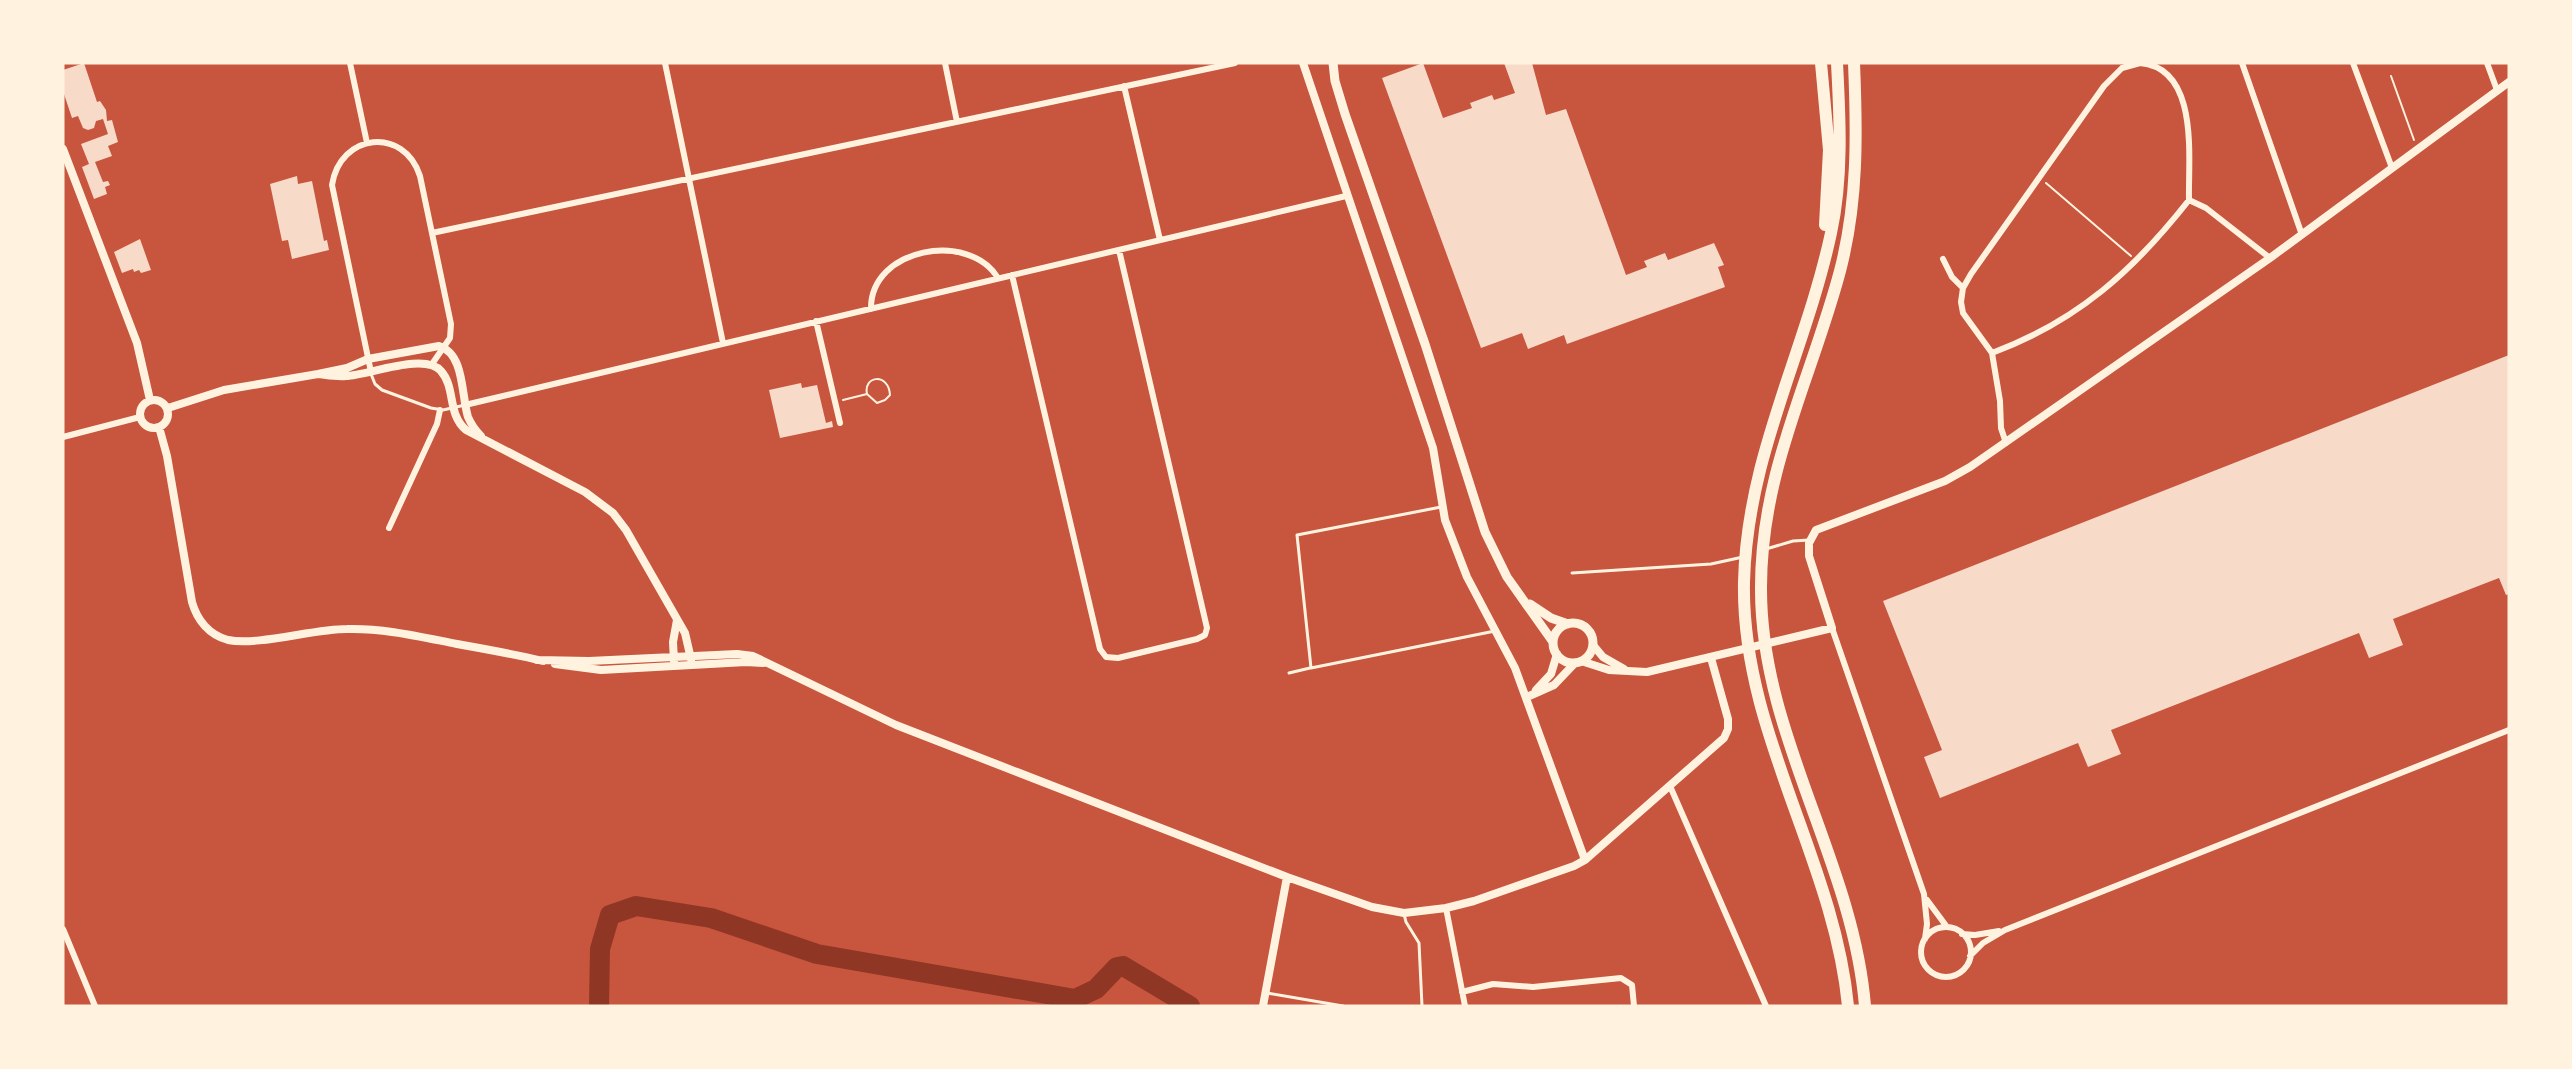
<svg xmlns="http://www.w3.org/2000/svg" width="2572" height="1069" viewBox="0 0 2572 1069" font-family="Commissioner,sans-serif">
  <style>
    .lines { fill: none; stroke-linecap: round; stroke-linejoin: round }
    .river { stroke: #8f3625; stroke-width: 20 }
    .building { fill: #f7dbc8 }
    .path { stroke: #fff3e0; stroke-width: 2 }
    .service { stroke: #fff3e0; stroke-width: 3 }
    .minor { stroke: #fff3e0; stroke-width: 6 }
    .tertiary { stroke: #fff3e0; stroke-width: 8 }
    .secondary { stroke: #fff3e0; stroke-width: 9 }
    .motorway { stroke: #fff3e0; stroke-width: 12 }
  </style>
  <rect width="100%" height="100%" fill="#c8553d"/>
  <g class="lines">
    <path class="river" d="M 599,1006 L 600,949 L 610,915 L 636,906 L 711,918 L 817,954 L 1075,999 L 1096,989 L 1117,967 L 1123,966 L 1190,1006"/>
  </g>
  <path class="building" d="M 84,63 L 97,102 L 100,101 L 106,110 L 107,121 L 112,120 L 118,142 L 108,146 L 112,156 L 95,162 L 103,182 L 108,181 L 110,185 L 105,187 L 107,194 L 94,199 L 82,167 L 89,164 L 81,144 L 108,134 L 103,119 L 96,121 L 94,128 L 88,130 L 83,128 L 78,116 L 72,118 L 63,91 L 63,70 Z
    M 1423,63 L 1443,118 L 1472,108 L 1470,103 L 1492,95 L 1494,100 L 1515,93 L 1504,63 L 1532,63 L 1546,115 L 1566,109 L 1626,275 L 1647,267 L 1644,261 L 1665,253 L 1668,260 L 1714,243 L 1724,265 L 1718,267 L 1725,287 L 1567,344 L 1564,335 L 1528,349 L 1522,333 L 1481,348 L 1382,78 Z
    M 297,176 L 298,184 L 312,181 L 324,241 L 327,240 L 329,250 L 292,259 L 288,240 L 282,241 L 270,184 Z
    M 140,239 L 151,270 L 141,273 L 139,270 L 134,272 L 133,269 L 122,273 L 114,252 Z
    M 2509,355 L 2509,594 L 2506,595 L 2499,578 L 2393,619 L 2403,645 L 2369,658 L 2359,633 L 2111,730 L 2121,754 L 2088,767 L 2078,743 L 1940,798 L 1924,757 L 1942,750 L 1883,601 Z
    M 801,383 L 802,388 L 817,385 L 826,423 L 832,421 L 833,427 L 780,438 L 769,390 Z"/>
  <g class="lines">
    <path class="path" d="M 2391,76 L 2414,140
      M 2046,183 L 2131,256
      M 843,400 L 867,394 L 877,403 L 885,400 L 890,395 C 889,373 863,375 867,394"/>
    <path class="service" d="M 371,374 L 375,384 L 382,390 L 431,408 L 443,410 L 465,405
      M 1441,507 L 1297,535 L 1311,668 L 1495,631
      M 1766,549 L 1793,541 L 1809,540
      M 1572,573 L 1711,564 L 1743,557
      M 1289,673 L 1310,668
      M 1404,914 L 1406,922 L 1419,943 L 1422,1006
      M 1267,993 L 1343,1006"/>
    <path class="minor" d="M 350,63 L 367,143
      M 665,63 L 723,343
      M 945,63 L 957,122
      M 2140,63 C 2200,68 2188,159 2189,200 L 2206,208 L 2270,258
      M 2242,63 L 2302,235
      M 2353,63 L 2392,168
      M 2487,63 L 2497,90
      M 1124,86 L 1160,240
      M 432,233 L 1235,63
      M 1943,259 L 1952,277 L 1963,288 L 1961,302 L 1963,313 L 1992,353 L 2000,401 L 2001,428 L 2006,443
      M 1012,275 L 1100,649 L 1106,657 L 1118,658 L 1197,639 L 1205,635 L 1207,628 L 1119,250
      M 1963,288 L 1971,274 L 2104,86 L 2122,68 L 2140,63
      M 871,309 C 870,248 969,230 998,278
      M 816,321 L 840,423
      M 1992,353 C 2078,321 2134,270 2189,200
      M 371,372 L 332,185 C 340,133 404,126 420,176 L 451,324 L 450,338 L 432,364
      M 465,405 L 1346,196
      M 63,437 L 140,417
      M 389,528 L 437,424 L 440,410
      M 1832,628 L 1924,894 L 1927,924 L 1925,939
      M 1670,786 L 1766,1006
      M 1927,900 L 1947,927
      M 1446,908 L 1465,1006
      M1921 952a25 25 0 1 1 50 0a25 25 0 1 1-50 0Z
      M 63,929 L 95,1006
      M 1962,934 L 1975,935 L 1999,931
      M 1970,956 L 1983,943 L 2005,930 L 2509,730
      M 1462,992 L 1493,984 L 1533,987 L 1621,978 L 1632,985 L 1634,1006"/>
    <path class="tertiary" d="M 1303,63 L 1433,448 L 1445,520 L 1467,577 L 1515,668 L 1585,860
      M 63,149 L 137,343 L 150,400
      M 318,374 C 327,375 337,377 346,376 C 369,375 425,352 441,371 C 456,388 447,414 466,430 L 585,492 L 613,513 L 626,530 L 685,633 L 691,659
      M140 414a14 14 0 1 1 28 0a14 14 0 1 1-28 0Z
      M 168,408 L 224,390 L 318,374 L 347,368 L 368,359 L 439,346 C 465,354 461,395 468,417 C 471,424 475,430 481,436
      M 159,427 L 167,456 L 192,602 C 197,620 209,635 228,640 C 258,646 313,629 347,629 C 384,628 421,637 457,644 C 485,649 514,654 543,661
      M 1593,645 L 1603,657 L 1624,669
      M 537,660 L 589,661 L 737,654 L 753,656 L 896,725 L 1287,877 L 1372,907 L 1404,913 L 1446,908 L 1474,901 L 1574,866 L 1585,860 L 1724,738 L 1728,729 L 1728,719 L 1711,658
      M 674,661 L 673,642 L 677,620
      M 1581,661 L 1609,670 L 1647,672 L 1832,628 L 1809,556 L 1809,543 L 1816,530 L 1945,481 L 1970,467 L 2270,258 L 2509,82
      M 555,664 L 601,670 L 746,662 L 763,663
      M 1536,690 L 1551,674 L 1557,654
      M 1527,697 L 1554,685 L 1575,663
      M 1263,1006 L 1287,877"/>
    <path class="secondary" d="M 1333,63 L 1335,81 L 1345,114 L 1425,344 L 1485,532 L 1507,577 L 1553,642
      M 1530,604 L 1551,618 L 1568,624
      M1553 643a20 20 0 1 1 40 0a20 20 0 1 1-40 0Z"/>
    <path class="motorway" d="M 1821,63 L 1829,150 L 1825,225
      M 1837,63 C 1840,119 1843,178 1831,233 C 1805,354 1747,455 1744,582 C 1741,732 1834,859 1848,1006
      M 1854,63 C 1857,134 1858,202 1840,271 C 1811,380 1761,471 1761,587 C 1760,735 1853,860 1865,1006"/>
  </g>
  <rect width="2572" height="1069" fill="none" stroke="#fff3e0" stroke-width="129"/>
</svg>
